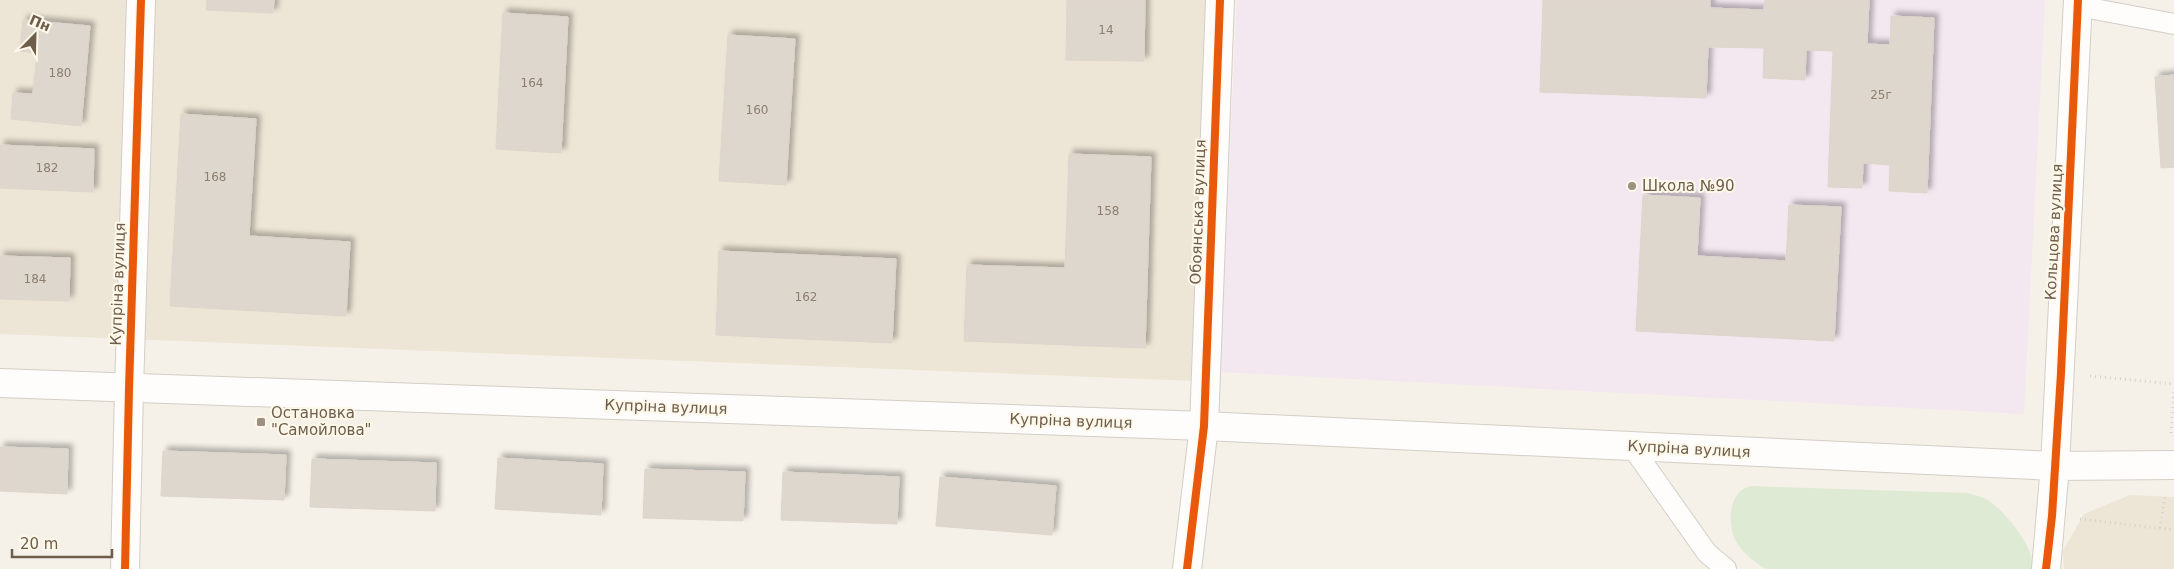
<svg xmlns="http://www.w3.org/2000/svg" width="2174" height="569" viewBox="0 0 2174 569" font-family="'DejaVu Sans',sans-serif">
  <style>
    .residential { fill: #ede6d6 }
    .education { fill: #f3e8f0 }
    .green { fill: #deead4 }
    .building { fill: #ded7ce; stroke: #ddd5cb; filter: url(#shadow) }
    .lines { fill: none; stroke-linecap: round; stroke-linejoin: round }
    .lane-casing { stroke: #d3cec6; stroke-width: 22 }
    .street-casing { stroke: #d3cec6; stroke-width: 30 }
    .secondary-casing { stroke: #d4cec6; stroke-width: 30 }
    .path { stroke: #d6d0ca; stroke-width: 3; stroke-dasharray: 1 4; stroke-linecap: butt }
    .lane { stroke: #fefdfc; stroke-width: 20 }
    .street { stroke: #fefdfc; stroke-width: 28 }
    .secondary { stroke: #fefdfc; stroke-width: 28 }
    .cycleway-casing { stroke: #fdf8e9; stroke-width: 11 }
    .cycleway { stroke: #e8590c; stroke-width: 8 }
    .poi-dot { fill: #9e9183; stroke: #fdf8e9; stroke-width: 2 }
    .labels { text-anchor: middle; stroke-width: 4; stroke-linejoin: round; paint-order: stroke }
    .number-label { font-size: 12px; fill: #8d7e6f }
    .poi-label { font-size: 15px; fill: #6f5d4c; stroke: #fdf8e9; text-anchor: start }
    .street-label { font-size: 15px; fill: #6f5d4c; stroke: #fdf8e9 }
  </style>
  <defs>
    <filter id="shadow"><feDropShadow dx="4.5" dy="-4.5" stdDeviation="2.5" flood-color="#0004"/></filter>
  </defs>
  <rect width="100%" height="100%" fill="#f5f1e8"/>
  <path class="residential" d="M 0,0 L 1213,0 L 1197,381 L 0,334 Z
    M 2130,495 L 2174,497 L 2174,569 L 2064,569 L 2063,551 L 2084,514 Z"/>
  <path class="education" d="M 1237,0 L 2045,0 L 2024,414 L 1219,372 Z"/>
  <path class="green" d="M 1750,486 L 1967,493 C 1973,495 1980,496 1986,499 C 2003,508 2037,549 2032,569 L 1766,569 C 1757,564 1745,555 1739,546 C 1726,529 1727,492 1750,486 Z"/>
  <path class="building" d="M 207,0 L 274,0 L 273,13 L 206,10 Z
    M 1067,0 L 1145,0 L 1144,61 L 1066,60 Z
    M 1543,0 L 1710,0 L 1710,8 L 1764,10 L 1765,0 L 1869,0 L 1867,44 L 1890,45 L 1891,16 L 1934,18 L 1927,193 L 1889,191 L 1890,165 L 1863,163 L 1862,188 L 1828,187 L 1833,51 L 1806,50 L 1805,80 L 1763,78 L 1764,48 L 1708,47 L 1706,98 L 1540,92 Z
    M 503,13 L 568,17 L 561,153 L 496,149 Z
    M 23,20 L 90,26 L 81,126 L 11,119 L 13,93 L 33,94 L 37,53 L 20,51 Z
    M 728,35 L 795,39 L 786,185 L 719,181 Z
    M 2174,75 L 2174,167 L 2161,168 L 2155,77 Z
    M 181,114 L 256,119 L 249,236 L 350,242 L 346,316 L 170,306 Z
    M 0,145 L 94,149 L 93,192 L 0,188 Z
    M 1069,154 L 1151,157 L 1145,348 L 964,341 L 967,265 L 1065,268 Z
    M 1643,195 L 1700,198 L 1697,256 L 1786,261 L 1789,205 L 1841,207 L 1834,341 L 1636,331 Z
    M 719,251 L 896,259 L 892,343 L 716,335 Z
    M 0,256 L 70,258 L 69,301 L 0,299 Z
    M 0,447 L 68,449 L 67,494 L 0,491 Z
    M 163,451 L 286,455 L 284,500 L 161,496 Z
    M 498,458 L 603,464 L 601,515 L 495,509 Z
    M 312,459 L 436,463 L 435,511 L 310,507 Z
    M 645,469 L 745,472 L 743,521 L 643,518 Z
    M 783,472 L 899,477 L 897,524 L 781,520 Z
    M 940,477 L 1056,486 L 1052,535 L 936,526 Z"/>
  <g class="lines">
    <defs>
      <path id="lane" d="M 2078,6 L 2174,24
        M 1632,447 L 1707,553 L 1726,569"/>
      <path id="street" d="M 2055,466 L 2078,0
        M 125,569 L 129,389 L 141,0
        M 1187,569 L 1204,426 L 1220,0"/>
      <path id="secondary" d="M 0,383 L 1204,426 L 2055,466 L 2174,465
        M 2046,569 L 2055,466"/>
    </defs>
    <use href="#lane" class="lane-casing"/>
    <use href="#street" class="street-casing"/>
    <use href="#secondary" class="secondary-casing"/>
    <path class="path" d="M 2090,376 L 2174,384
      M 2171,433 L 2174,392
      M 2080,519 L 2174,530
      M 2160,528 L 2165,497"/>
    <use href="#lane" class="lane"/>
    <use href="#street" class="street"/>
    <use href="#secondary" class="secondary"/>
    <defs>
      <path id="cycleway" d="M 125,569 L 129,389 L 141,0
        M 1187,569 L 1204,426 L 1220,0
        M 2046,569 L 2052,516 L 2061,373 L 2078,0"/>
    </defs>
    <use href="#cycleway" class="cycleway-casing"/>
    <use href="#cycleway" class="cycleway"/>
  </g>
  <g class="poi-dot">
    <circle cx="1632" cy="186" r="5"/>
    <rect x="256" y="417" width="10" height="10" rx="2.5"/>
  </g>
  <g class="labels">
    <g class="number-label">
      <text x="1106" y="34">14</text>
      <text x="60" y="77">180</text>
      <text x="532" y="87">164</text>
      <text x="1881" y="99">25г</text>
      <text x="757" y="114">160</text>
      <text x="47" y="172">182</text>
      <text x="215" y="181">168</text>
      <text x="1108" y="215">158</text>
      <text x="35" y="283">184</text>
      <text x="806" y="301">162</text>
    </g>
    <g class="poi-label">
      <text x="1642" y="191">Школа №90</text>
      <text x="271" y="418">Остановка<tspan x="271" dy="17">"Самойлова"</tspan></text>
    </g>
    <g class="street-label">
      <text transform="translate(1198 212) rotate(-88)" y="5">Обоянська вулиця</text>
      <text transform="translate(2054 232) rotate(-87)" y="5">Кольцова вулиця</text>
      <text transform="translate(118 284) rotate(-88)" y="5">Купріна вулиця</text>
      <text transform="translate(666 407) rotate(2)" y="5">Купріна вулиця</text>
      <text transform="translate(1071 421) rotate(2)" y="5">Купріна вулиця</text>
      <text transform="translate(1689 449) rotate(3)" y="5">Купріна вулиця</text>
    </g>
  </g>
  <g transform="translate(35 35) rotate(23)" stroke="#fdf8e9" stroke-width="4" paint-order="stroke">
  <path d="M0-4L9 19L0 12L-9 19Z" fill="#6f5d4c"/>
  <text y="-8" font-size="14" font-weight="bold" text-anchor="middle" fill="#6f5d4c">Пн</text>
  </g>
  <path d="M12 549v8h100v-8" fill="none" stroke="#6f5d4c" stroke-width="2.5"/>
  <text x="20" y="549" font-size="15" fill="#6f5d4c" stroke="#fdf8e9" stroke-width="4" paint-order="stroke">20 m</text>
</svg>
